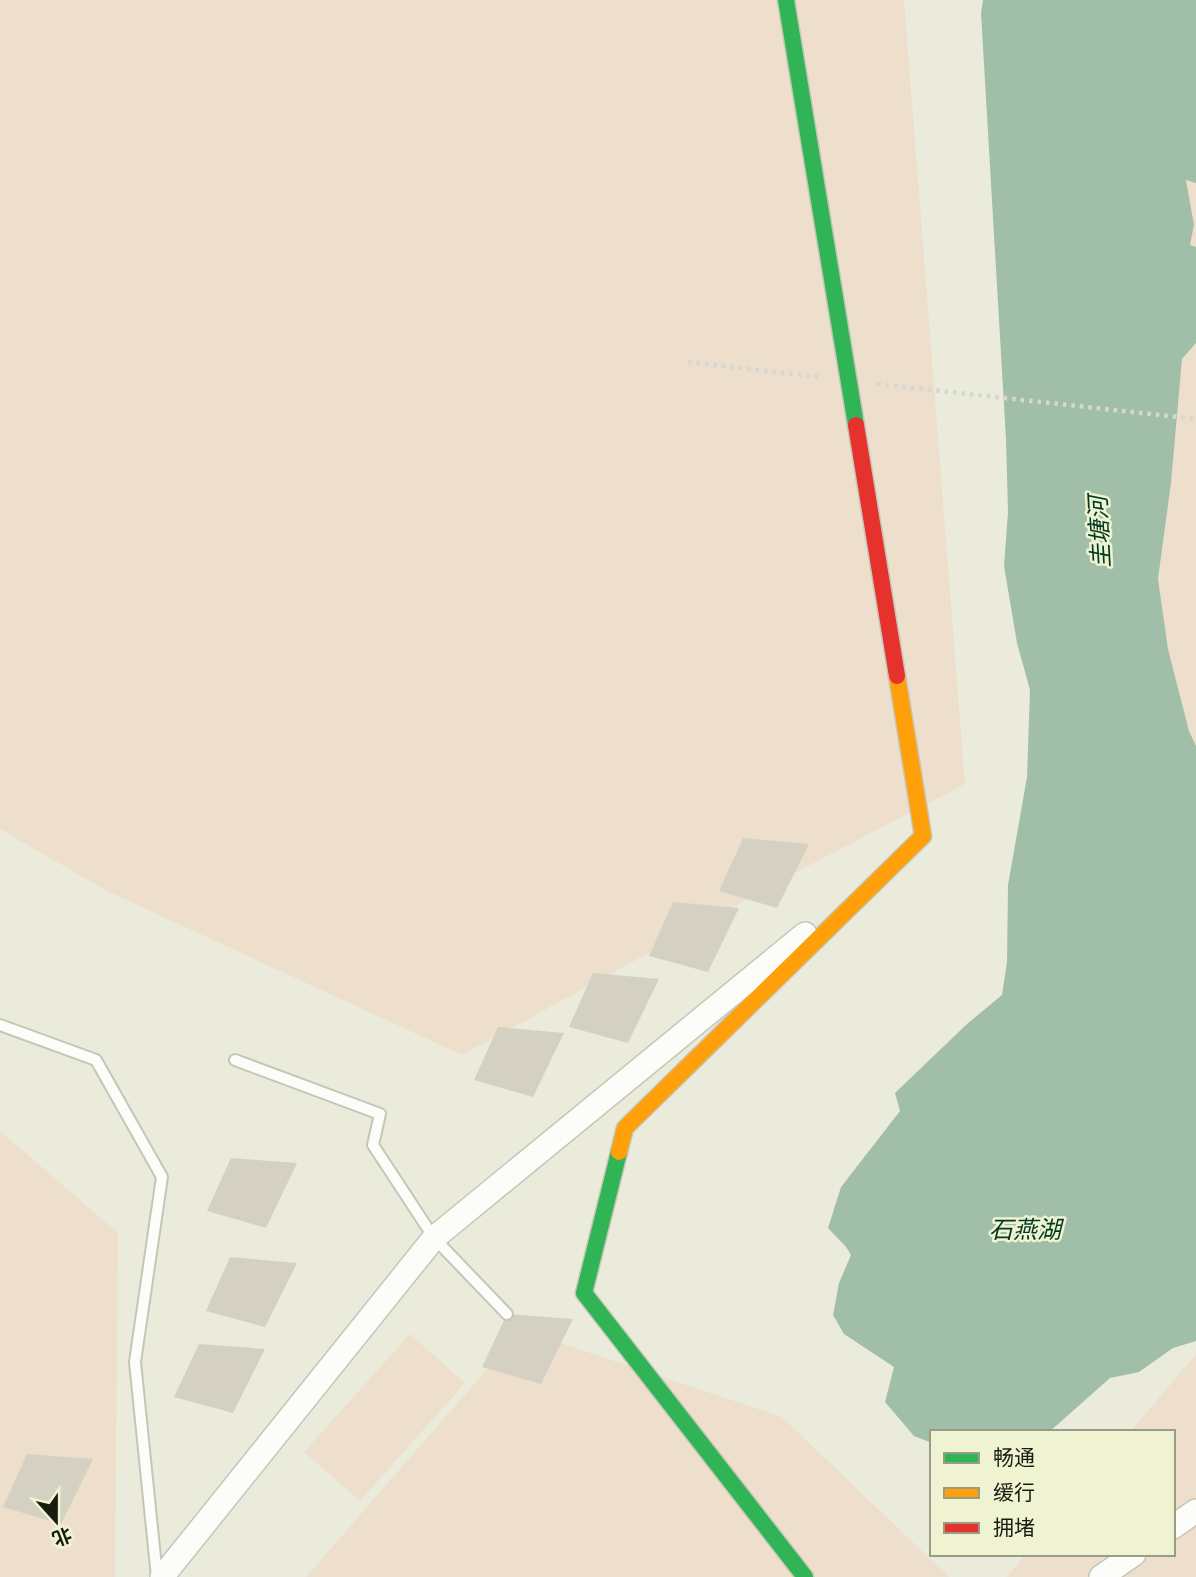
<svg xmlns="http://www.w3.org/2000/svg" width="1196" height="1577" viewBox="0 0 1196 1577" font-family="'Varela Round','Noto Sans SC',sans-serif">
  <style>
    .green { fill: #eddfcb }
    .water { fill: #a1bfa8 }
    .building { fill: #d5d1c2 }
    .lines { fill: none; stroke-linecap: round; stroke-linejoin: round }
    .lane-casing { stroke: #c5c6b8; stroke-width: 14 }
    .street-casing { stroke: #c5c6b8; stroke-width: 26 }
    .fast-casing { stroke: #c5c6b8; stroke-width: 19 }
    .slow-casing { stroke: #c5c6b8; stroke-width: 19 }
    .jam-casing { stroke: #c5c6b8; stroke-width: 19 }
    .path { stroke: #d6d7d2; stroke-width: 4.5; stroke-dasharray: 3.5 5; stroke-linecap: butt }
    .lane { stroke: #fcfcf9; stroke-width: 10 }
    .street { stroke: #fcfcf9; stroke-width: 23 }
    .fast { stroke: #30b455; stroke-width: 16 }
    .slow { stroke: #ff9f0a; stroke-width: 16 }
    .jam { stroke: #e5322d; stroke-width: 16 }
    .labels { text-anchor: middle; stroke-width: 5; stroke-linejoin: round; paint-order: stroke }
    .water-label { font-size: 24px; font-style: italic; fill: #003a22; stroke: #f0f3d2 }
  </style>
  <rect width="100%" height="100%" fill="#eaebda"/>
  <path class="green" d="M 0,0 L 904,0 L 965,784 L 810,865 L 462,1055 L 107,891 L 0,829 Z
    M 1186,179 L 1196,183 L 1196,247 L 1190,245 L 1194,225 Z
    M 1196,343 L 1196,746 L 1189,731 L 1168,649 L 1158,579 L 1171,483 L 1182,359 Z
    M 0,1131 L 118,1233 L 115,1577 L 0,1577 Z
    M 521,1330 L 782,1417 L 949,1577 L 306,1577 Z
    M 410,1334 L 465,1383 L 360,1501 L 304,1452 Z
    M 1196,1354 L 1196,1577 L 1007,1577 L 1026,1554 L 1173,1554 L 1173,1432 L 1130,1432 Z"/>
  <path class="water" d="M 983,0 L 1196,0 L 1196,183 L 1186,180 L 1194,225 L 1190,245 L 1196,247 L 1196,343 L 1182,359 L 1171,483 L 1158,579 L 1168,649 L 1189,731 L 1196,746 L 1196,1341 L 1173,1348 L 1139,1372 L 1110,1378 L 1049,1432 L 932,1432 L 932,1443 L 914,1436 L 885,1402 L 894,1367 L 844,1334 L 833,1315 L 839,1283 L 851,1255 L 846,1247 L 828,1228 L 841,1187 L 900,1111 L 895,1093 L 967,1024 L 1002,995 L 1007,962 L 1008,885 L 1027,777 L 1030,690 L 1017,643 L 1004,566 L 1008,512 L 1006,439 L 981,13 Z"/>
  <path class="building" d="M 743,838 L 809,844 L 777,908 L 719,891 Z
    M 673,902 L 739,908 L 708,972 L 649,956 Z
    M 593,973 L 659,979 L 628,1043 L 569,1027 Z
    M 498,1027 L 564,1033 L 533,1097 L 474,1080 Z
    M 231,1158 L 297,1163 L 266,1228 L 207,1211 Z
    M 230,1257 L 297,1263 L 265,1327 L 206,1311 Z
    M 507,1314 L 573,1319 L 541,1384 L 482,1367 Z
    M 199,1344 L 265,1349 L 233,1413 L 174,1397 Z
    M 27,1454 L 93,1459 L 61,1524 L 3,1507 Z"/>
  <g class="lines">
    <defs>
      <path id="lane" d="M 0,1025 L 96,1060 L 162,1177 L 135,1362 L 157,1577
        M 235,1060 L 380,1114 L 373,1145 L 434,1238 L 507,1314"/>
      <path id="street" d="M 1173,1527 L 1196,1511
        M 162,1577 L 434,1238 L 805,934
        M 1101,1577 L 1134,1554"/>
      <path id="fast" d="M 786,0 L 856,425
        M 619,1152 L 584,1293 L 805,1577"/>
      <path id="slow" d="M 619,1152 L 625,1128 L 923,836 L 897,676"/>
      <path id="jam" d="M 856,425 L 897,676"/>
    </defs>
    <use href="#lane" class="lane-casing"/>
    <use href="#street" class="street-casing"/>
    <use href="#fast" class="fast-casing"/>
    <use href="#slow" class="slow-casing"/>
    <use href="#jam" class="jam-casing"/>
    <path class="path" d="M 688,362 L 819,377
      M 877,384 L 1196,419"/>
    <use href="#lane" class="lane"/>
    <use href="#street" class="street"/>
    <use href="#fast" class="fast"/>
    <use href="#slow" class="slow"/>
    <use href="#jam" class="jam"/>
  </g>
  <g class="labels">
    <g class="water-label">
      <text transform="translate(1100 532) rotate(-93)" y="8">圭塘河</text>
      <text x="1025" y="1238">石燕湖</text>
    </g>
  </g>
  <rect x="930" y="1430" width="245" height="126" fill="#f0f3d2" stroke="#9a9d84" stroke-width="2"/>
  <rect x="944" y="1453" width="35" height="10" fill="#30b455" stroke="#9a9d84" stroke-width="2"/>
  <text x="993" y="1465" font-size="21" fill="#1a1b0f">畅通</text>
  <rect x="944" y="1488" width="35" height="10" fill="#ff9f0a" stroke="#9a9d84" stroke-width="2"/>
  <text x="993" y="1500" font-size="21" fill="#1a1b0f">缓行</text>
  <rect x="944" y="1523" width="35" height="10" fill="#e5322d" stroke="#9a9d84" stroke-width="2"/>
  <text x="993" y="1535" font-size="21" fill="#1a1b0f">拥堵</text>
  <g transform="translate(56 1521) rotate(159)" stroke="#f0f3d2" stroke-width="5" paint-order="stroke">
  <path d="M0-5L12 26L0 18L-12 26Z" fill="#1a1b0f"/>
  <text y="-10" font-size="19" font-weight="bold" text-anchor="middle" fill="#1a1b0f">北</text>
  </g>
</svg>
